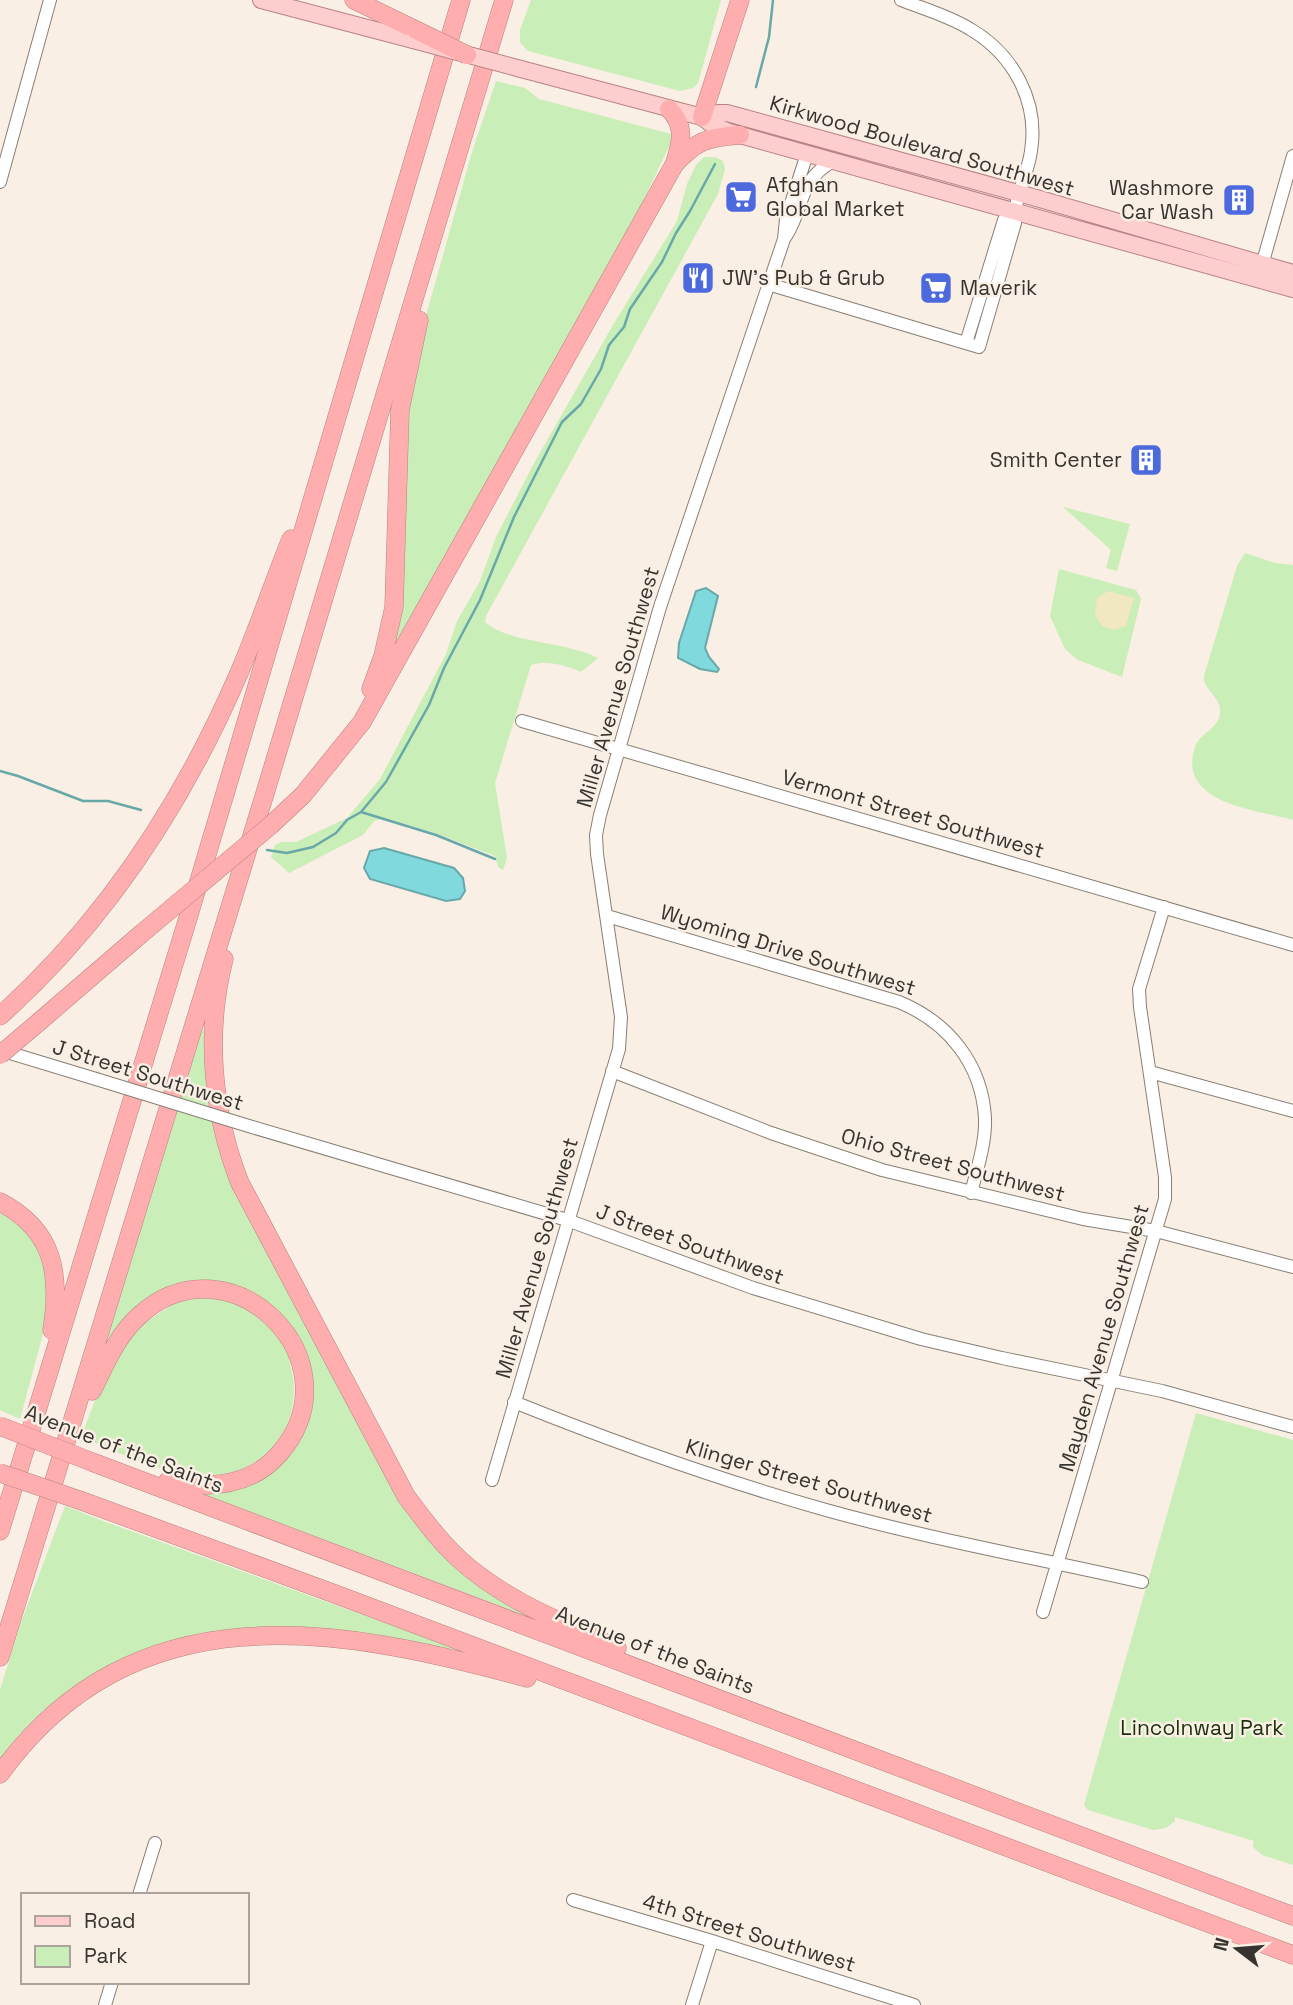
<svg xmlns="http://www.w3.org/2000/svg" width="1293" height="2005" viewBox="0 0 1293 2005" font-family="'Space Grotesk',sans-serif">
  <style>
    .green { fill: #c9eeb7 }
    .sand { fill: #f1e7c2 }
    .water { fill: #7fd9dd; stroke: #69a8a9; stroke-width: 2 }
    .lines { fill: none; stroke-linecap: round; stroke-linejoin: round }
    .stream { stroke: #69a8a9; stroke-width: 2.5 }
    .minor-casing { stroke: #887f75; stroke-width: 14 }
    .major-casing { stroke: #b88382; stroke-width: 18 }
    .highway-casing { stroke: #b88382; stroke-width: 19 }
    .minor { stroke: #fff; stroke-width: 12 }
    .major { stroke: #fececf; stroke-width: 16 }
    .highway { stroke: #feaeaf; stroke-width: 18 }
    .minor-bridge-casing { stroke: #887f75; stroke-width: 14; stroke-linecap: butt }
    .major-bridge-casing { stroke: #b88382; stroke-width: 18; stroke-linecap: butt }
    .highway-bridge-casing { stroke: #b88382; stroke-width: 19; stroke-linecap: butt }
    .minor-bridge { stroke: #fff; stroke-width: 12 }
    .major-bridge { stroke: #fececf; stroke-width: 16 }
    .highway-bridge { stroke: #feaeaf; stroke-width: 18 }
    .labels { text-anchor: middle; stroke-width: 5; stroke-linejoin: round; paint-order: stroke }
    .street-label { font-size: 21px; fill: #37342f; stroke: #f9efe4 }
    .poi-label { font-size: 21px; fill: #37342f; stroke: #f9efe4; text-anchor: start }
    .park-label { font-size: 21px; fill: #19310a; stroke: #f9efe4 }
  </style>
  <rect width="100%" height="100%" fill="#f9efe4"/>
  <path class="green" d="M 531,0 L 721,0 L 698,83 L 693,88 L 680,91 L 528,51 L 520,42 L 520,30 Z
    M 496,81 L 525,88 L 539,99 L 671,134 L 673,138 L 628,233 L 392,652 L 405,434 L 420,337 L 472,152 Z
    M 704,157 L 715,157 L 723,161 L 725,169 L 718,194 L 486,616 L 485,622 C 510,644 565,641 598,658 L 581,672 C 566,665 547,660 531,665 L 495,783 L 507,858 L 503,870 L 498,867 L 495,856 L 435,833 L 384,818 L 374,821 L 363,835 L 289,873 L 271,857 L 275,845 L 281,842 L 296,842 L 347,818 L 380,779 L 446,654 L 457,621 L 480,581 L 496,537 L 533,465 L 613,325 L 677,221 L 687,184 L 696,165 Z
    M 1063,507 L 1130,524 L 1117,571 L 1106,568 L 1111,550 Z
    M 1245,553 L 1275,563 L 1293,565 L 1293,820 C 1258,810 1176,804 1195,747 C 1200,733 1218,729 1220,714 C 1223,698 1203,691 1204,676 L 1237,566 Z
    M 1059,569 L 1136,590 L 1141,599 L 1122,677 L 1078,660 L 1065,649 L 1050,616 Z
    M 202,1030 L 207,1030 L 215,1128 L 409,1509 L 538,1620 L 205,1495 L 206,1492 L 281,1459 L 306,1358 L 298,1336 L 283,1316 L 260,1298 L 243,1290 L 197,1283 L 111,1340 L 107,1338 Z
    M 0,1207 L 32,1237 L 49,1274 L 46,1323 L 20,1419 L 0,1410 Z
    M 204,1297 C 211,1298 219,1297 225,1299 C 243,1303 258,1314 270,1327 C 274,1332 281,1337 284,1343 C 287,1349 289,1357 290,1364 C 307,1419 268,1474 209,1476 C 168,1478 119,1452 81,1437 L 96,1398 L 119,1355 L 138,1327 L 177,1302 Z
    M 1196,1413 L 1293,1440 L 1293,1865 L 1262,1855 L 1253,1847 L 1254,1841 L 1175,1817 L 1175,1821 L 1166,1828 L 1153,1830 L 1088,1810 L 1084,1805 Z
    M 65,1506 L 106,1522 L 462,1651 C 438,1647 414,1642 389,1639 C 356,1635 321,1636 288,1635 C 265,1634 241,1630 219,1632 C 138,1639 45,1692 0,1760 L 0,1690 L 20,1625 Z"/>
  <path class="sand" d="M 1108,591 L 1134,598 L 1126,626 L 1114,630 L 1102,626 L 1095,615 L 1097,598 Z"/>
  <path class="water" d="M 706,588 L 718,596 L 705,648 L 709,657 L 719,669 L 717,672 L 700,669 L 678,658 L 679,643 L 696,591 Z
    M 384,848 L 454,868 L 463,878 L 465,891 L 460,899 L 446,901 L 370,879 L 364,868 L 370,851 Z"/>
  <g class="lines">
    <path class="stream" d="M 756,87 L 769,37 L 773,0
      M 0,771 L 18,776 L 83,801 L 108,801 L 141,810
      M 361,812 L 436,835 L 495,859
      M 267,850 L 287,853 L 313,847 L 336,833 L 347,820 L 361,812 L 386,782 L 429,705 L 444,668 L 480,600 L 514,517 L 562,422 L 581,404 L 601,369 L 609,345 L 624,327 L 630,309 L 662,262 L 676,233 L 690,211 L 715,164"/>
    <defs>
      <path id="minor" d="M 0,182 L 50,0
        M 786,236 C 806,204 797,182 833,161
        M 1260,272 L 1293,156
        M 768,284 L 979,347 L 1015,223 C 1013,199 1028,175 1031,151 C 1039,101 1013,54 970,29 C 949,16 924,9 901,0
        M 966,343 L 1004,220 L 1014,211
        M 522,721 L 1293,945
        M 607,916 L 899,1002 C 948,1022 982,1064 985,1118 C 986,1143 977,1169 971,1193
        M 0,1050 L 96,1079
        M 612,1071 L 771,1133 L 882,1170 L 1083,1219 L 1156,1231 L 1293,1267
        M 1150,1072 L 1293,1111
        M 252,1127 L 567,1220 L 753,1288 L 921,1339 L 1002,1358 L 1162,1391 L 1293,1427
        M 514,1402 C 616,1443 720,1480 826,1510 C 930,1539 1036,1558 1142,1582
        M 492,1480 L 619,1049 L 621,1017 L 597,854 L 596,835 L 600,815 L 660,607 L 784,239 L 786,219 L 807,154
        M 1043,1612 L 1165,1199 L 1165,1177 L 1140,1007 L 1139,989 L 1164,907
        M 139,1895 L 155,1843
        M 573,1900 L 712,1941 L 914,2005
        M 105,2005 L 112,1982
        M 692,2005 L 712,1941"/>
      <path id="major" d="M 261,0 L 413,40
        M 521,69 L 702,117 L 711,124 L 729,132 L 1293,289
        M 702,117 L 718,113 L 727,113 L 1040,199 L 1293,273"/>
      <path id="highway" d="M 354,0 L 416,30
        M 669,109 C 685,125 682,141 675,162
        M 702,117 L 740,0
        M 371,689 L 383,656 L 394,607 L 400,410 L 419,320
        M 303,795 L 362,722 L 674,165 C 695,141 708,137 740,135
        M 224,959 C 205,1033 212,1112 240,1183 L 406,1496 C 422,1517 438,1540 458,1558 C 503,1600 562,1622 617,1648
        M 0,1016 C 106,921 183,803 239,673 C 258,629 273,583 291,539
        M 40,1021 L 141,934
        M 0,1202 C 54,1230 61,1274 52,1330
        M 92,1391 C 105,1365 117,1335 140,1315 C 230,1234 359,1360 280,1453 C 251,1487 208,1489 168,1481
        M 92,1462 L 1293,1916
        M 82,1501 L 335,1594 L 1293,1955
        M 0,1531 L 188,918 L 461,0
        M 0,1657 L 266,790 L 504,0
        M 0,1774 C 133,1590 335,1625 527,1678"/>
    </defs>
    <use href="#minor" class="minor-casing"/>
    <use href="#major" class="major-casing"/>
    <use href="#highway" class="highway-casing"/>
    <use href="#minor" class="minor"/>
    <use href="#major" class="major"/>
    <use href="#highway" class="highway"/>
    <defs>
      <path id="minor-bridge" d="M 96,1079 L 252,1127"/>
      <path id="major-bridge" d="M 413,40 L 521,69"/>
      <path id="highway-bridge" d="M 416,30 L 467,55
        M 141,934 L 271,825 L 303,795
        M 0,1055 L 40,1021
        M 0,1426 L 92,1462
        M 0,1473 L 82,1501"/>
    </defs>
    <use href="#minor-bridge" class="minor-bridge-casing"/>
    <use href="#major-bridge" class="major-bridge-casing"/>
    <use href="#highway-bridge" class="highway-bridge-casing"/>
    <use href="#minor-bridge" class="minor-bridge"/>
    <use href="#major-bridge" class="major-bridge"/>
    <use href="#highway-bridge" class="highway-bridge"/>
  </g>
  <defs>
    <symbol id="supermarket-square" viewBox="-11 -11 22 22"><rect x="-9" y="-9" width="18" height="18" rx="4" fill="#4c69de" stroke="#f9efe4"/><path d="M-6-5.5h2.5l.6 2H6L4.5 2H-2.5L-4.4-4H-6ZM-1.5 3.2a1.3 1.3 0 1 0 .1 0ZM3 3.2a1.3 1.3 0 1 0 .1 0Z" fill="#fff"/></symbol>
    <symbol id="building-square" viewBox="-11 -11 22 22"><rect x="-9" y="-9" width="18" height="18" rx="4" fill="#4c69de" stroke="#f9efe4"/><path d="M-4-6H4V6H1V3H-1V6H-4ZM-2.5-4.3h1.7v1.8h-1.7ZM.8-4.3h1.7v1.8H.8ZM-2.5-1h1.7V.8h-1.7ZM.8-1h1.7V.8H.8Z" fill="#fff"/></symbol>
    <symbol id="restaurant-square" viewBox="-11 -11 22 22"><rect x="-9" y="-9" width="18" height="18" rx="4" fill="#4c69de" stroke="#f9efe4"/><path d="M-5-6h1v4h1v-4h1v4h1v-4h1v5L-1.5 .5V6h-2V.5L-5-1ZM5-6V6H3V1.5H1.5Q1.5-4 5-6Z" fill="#fff"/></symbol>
  </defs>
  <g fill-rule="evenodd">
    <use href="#supermarket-square" x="722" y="178" width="38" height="38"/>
    <use href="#building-square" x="1220" y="181" width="38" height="38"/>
    <use href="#restaurant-square" x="679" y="259" width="38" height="38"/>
    <use href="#supermarket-square" x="917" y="269" width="38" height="38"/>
    <use href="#building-square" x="1127" y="441" width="38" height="38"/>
  </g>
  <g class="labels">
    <g class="street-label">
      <text transform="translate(922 146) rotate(16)" y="7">Kirkwood Boulevard Southwest</text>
      <text transform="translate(618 687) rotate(-74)" y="7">Miller Avenue Southwest</text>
      <text transform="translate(913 814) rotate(16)" y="7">Vermont Street Southwest</text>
      <text transform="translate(788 950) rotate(17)" y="7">Wyoming Drive Southwest</text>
      <text transform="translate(148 1075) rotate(17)" y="7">J Street Southwest</text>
      <text transform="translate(953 1165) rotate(15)" y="7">Ohio Street Southwest</text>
      <text transform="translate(690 1244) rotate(20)" y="7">J Street Southwest</text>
      <text transform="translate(537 1258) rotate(-74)" y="7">Miller Avenue Southwest</text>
      <text transform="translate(1104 1338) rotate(-74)" y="7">Mayden Avenue Southwest</text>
      <text transform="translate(124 1449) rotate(21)" y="7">Avenue of the Saints</text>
      <text transform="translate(809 1481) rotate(16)" y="7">Klinger Street Southwest</text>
      <text transform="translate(655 1650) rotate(21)" y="7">Avenue of the Saints</text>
      <text transform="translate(749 1933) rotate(17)" y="7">4th Street Southwest</text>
    </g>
    <g class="poi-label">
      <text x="766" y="192">Afghan<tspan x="766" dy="24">Global Market</tspan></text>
      <text x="1214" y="195" text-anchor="end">Washmore<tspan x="1214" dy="24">Car Wash</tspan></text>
      <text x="722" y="285">JW's Pub &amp; Grub</text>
      <text x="960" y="295">Maverik</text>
      <text x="1122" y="467" text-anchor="end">Smith Center</text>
    </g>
    <g class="park-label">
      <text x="1202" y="1735">Lincolnway Park</text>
    </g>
  </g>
  <rect x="21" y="1893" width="228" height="91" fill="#f9efe4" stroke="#aba49c" stroke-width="2"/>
  <rect x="35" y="1916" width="35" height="10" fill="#fececf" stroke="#aba49c" stroke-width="2"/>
  <text x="84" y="1928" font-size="21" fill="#37342f">Road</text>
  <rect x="35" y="1946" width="35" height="21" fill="#c9eeb7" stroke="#aba49c" stroke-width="2"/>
  <text x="84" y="1963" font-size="21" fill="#37342f">Park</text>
  <g transform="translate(1237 1949) rotate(286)" stroke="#f9efe4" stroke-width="5" paint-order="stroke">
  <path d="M0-5L12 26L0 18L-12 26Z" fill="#37342f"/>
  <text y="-10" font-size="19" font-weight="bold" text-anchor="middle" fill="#37342f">N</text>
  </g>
</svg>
